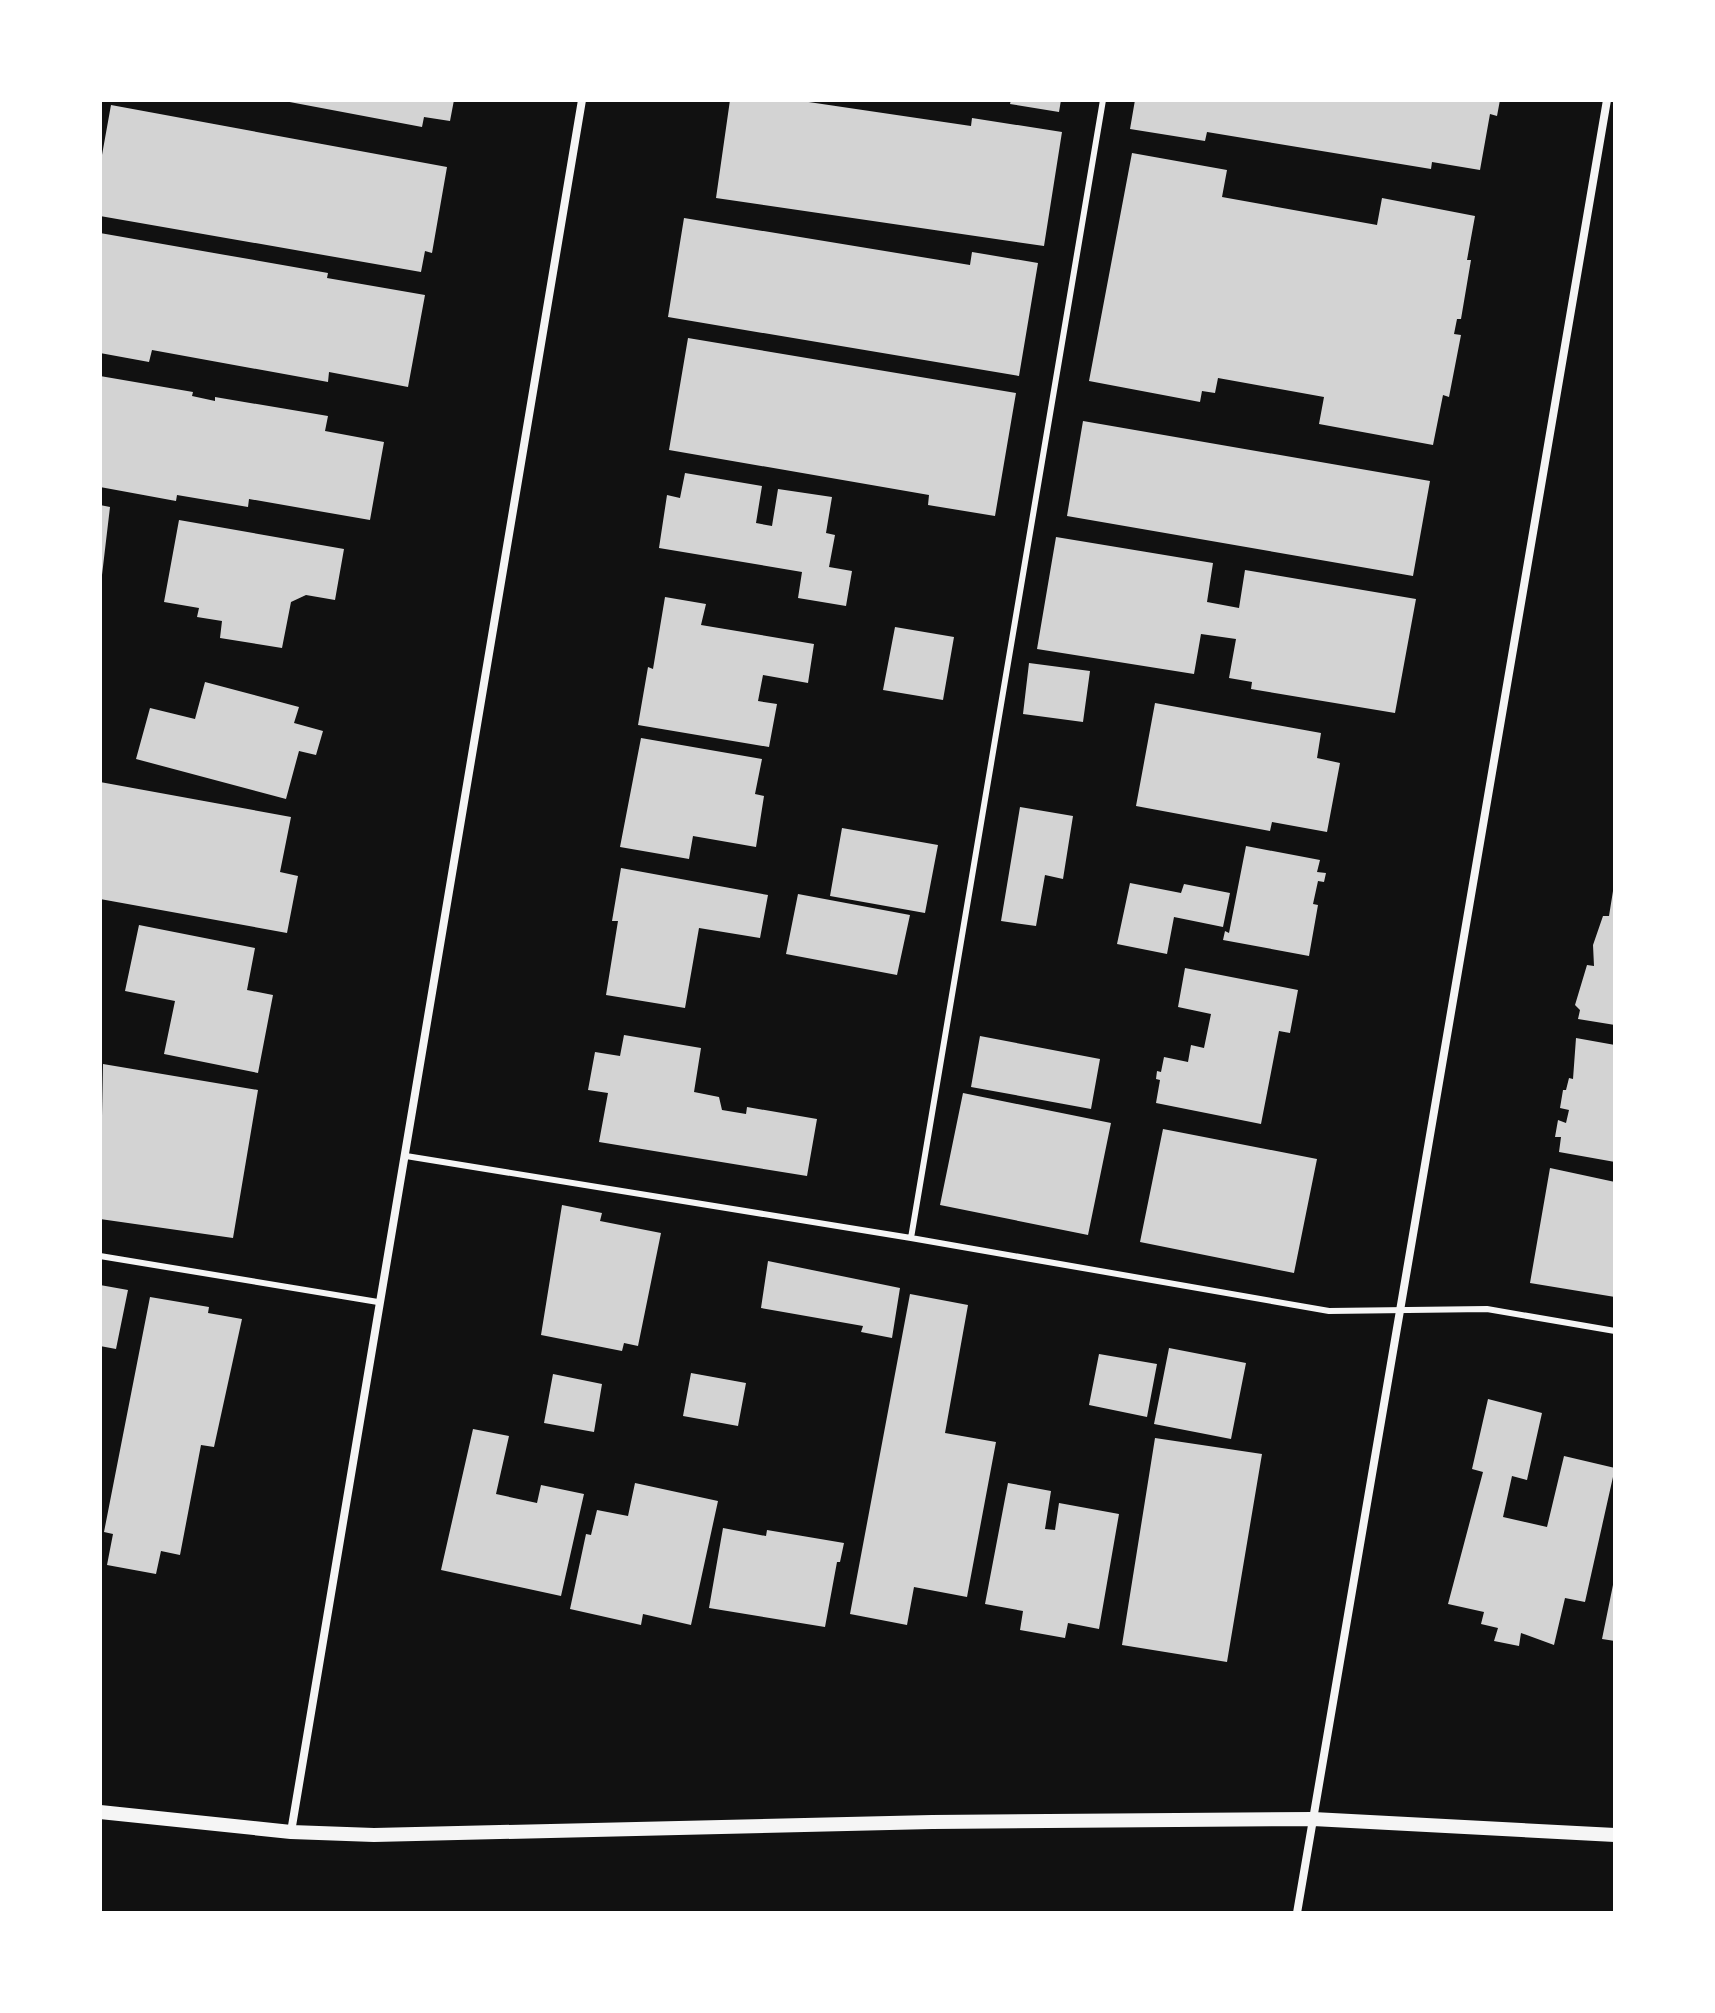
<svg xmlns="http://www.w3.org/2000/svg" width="1715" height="2013" viewBox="0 0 1715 2013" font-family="Barlow,sans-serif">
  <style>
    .building { fill: #d3d3d3 }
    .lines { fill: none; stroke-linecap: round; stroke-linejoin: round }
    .service { stroke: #f5f5f5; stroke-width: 6 }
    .minor { stroke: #f5f5f5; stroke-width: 8 }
    .tertiary { stroke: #f5f5f5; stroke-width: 14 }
  </style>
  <rect width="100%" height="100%" fill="#111"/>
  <path class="building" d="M 279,100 L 454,100 L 450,121 L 424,117 L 422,127 Z
    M 730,100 L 795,100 L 971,126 L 972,118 L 1062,132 L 1044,246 L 716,198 Z
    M 1011,100 L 1061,100 L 1059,112 L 1010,104 Z
    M 1135,100 L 1500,100 L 1497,116 L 1490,114 L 1480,170 L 1432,162 L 1431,169 L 1207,132 L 1205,141 L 1130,129 Z
    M 111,105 L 447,167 L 432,253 L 425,251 L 421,272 L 100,216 L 100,166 Z
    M 1132,153 L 1227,170 L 1222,197 L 1377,225 L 1382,198 L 1475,216 L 1467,260 L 1471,260 L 1461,319 L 1457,319 L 1454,334 L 1461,335 L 1449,397 L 1443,395 L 1433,445 L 1319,424 L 1324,397 L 1218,378 L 1215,393 L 1202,391 L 1200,402 L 1089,381 Z
    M 684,218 L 970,265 L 972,252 L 1038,263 L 1019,376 L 668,317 Z
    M 100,233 L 328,273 L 327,278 L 425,295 L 408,387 L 329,372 L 328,382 L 152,350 L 149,362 L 100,353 Z
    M 688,338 L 1016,393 L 995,516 L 928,505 L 929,495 L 669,450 Z
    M 100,376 L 193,392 L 192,396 L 215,401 L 215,397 L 328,416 L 325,431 L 384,442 L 370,520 L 249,499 L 248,507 L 177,495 L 176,501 L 100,487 Z
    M 1083,421 L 1430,481 L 1413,576 L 1067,516 Z
    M 685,473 L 762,486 L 756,523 L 772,526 L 778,489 L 832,497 L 826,533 L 835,535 L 829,567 L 852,571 L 846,606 L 798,598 L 802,572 L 659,548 L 667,495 L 680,498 Z
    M 100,505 L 110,507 L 102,575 L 100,574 Z
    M 179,520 L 344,549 L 335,600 L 306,595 L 291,602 L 282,648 L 220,638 L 222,621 L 197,617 L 199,608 L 164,602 Z
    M 1056,537 L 1213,563 L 1207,602 L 1239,608 L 1245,570 L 1416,599 L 1395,713 L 1251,689 L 1252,682 L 1229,678 L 1236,639 L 1201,634 L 1194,674 L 1037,649 Z
    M 665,597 L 706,604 L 701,625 L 814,644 L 808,683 L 763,675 L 758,701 L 777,704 L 769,747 L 638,725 L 648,667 L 653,669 Z
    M 895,627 L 954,637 L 943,700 L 883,690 Z
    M 1029,663 L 1090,671 L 1083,722 L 1023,714 Z
    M 205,682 L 299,707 L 294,723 L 323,731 L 316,755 L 299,751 L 286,799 L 136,759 L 150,708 L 195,719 Z
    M 1155,703 L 1321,733 L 1317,758 L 1340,763 L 1327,832 L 1272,822 L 1270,831 L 1136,806 Z
    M 641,738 L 762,759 L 755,794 L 764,796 L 756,847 L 693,836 L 689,859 L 620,847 Z
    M 100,782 L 291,817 L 280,872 L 298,876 L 287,933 L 100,899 Z
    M 1020,807 L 1073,816 L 1063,879 L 1045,875 L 1036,926 L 1001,921 Z
    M 842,828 L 938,845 L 925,913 L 830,896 Z
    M 1246,846 L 1320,860 L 1317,872 L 1326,873 L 1324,882 L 1318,881 L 1313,904 L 1318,905 L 1309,956 L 1223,940 L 1225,931 L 1229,933 Z
    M 621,868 L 768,895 L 760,938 L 699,928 L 685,1008 L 606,995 L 618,921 L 612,921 Z
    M 1130,883 L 1181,893 L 1184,884 L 1230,893 L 1223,927 L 1174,917 L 1167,954 L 1117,944 Z
    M 1613,891 L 1615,891 L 1615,1025 L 1578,1019 L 1580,1010 L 1575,1005 L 1587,965 L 1594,966 L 1593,945 L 1603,916 L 1609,916 Z
    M 798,894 L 910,915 L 897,975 L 786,954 Z
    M 139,925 L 255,948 L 247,990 L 273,995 L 258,1073 L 164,1054 L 175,1001 L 125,991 Z
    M 1185,968 L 1298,990 L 1290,1033 L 1279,1031 L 1261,1124 L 1156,1103 L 1160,1080 L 1156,1079 L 1157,1071 L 1161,1072 L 1164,1057 L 1188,1062 L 1191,1045 L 1204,1048 L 1211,1014 L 1178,1007 Z
    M 624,1035 L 701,1048 L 694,1092 L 719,1097 L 722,1110 L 746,1114 L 747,1107 L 817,1119 L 807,1176 L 599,1142 L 608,1093 L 588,1090 L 595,1052 L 620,1056 Z
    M 980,1036 L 1100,1059 L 1091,1109 L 971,1087 Z
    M 1576,1038 L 1615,1045 L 1615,1162 L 1559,1152 L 1561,1137 L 1555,1137 L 1558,1120 L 1566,1123 L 1569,1110 L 1560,1108 L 1563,1090 L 1566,1090 L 1569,1078 L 1573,1079 Z
    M 103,1064 L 258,1090 L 233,1238 L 100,1219 Z
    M 963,1093 L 1111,1123 L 1088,1235 L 940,1205 Z
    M 1163,1129 L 1317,1159 L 1294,1273 L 1140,1242 Z
    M 1550,1168 L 1615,1182 L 1615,1297 L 1530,1283 Z
    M 562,1205 L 602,1213 L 600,1221 L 661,1233 L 638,1346 L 624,1343 L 622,1351 L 541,1335 Z
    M 768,1261 L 900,1288 L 892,1338 L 861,1332 L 863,1326 L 761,1308 Z
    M 100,1285 L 128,1290 L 116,1349 L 100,1346 Z
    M 910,1294 L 968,1305 L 945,1433 L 996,1442 L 967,1597 L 914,1587 L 907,1625 L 850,1614 Z
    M 150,1297 L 209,1307 L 208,1313 L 242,1319 L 214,1447 L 201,1445 L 180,1555 L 161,1551 L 156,1574 L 107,1565 L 113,1534 L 104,1532 Z
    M 1169,1348 L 1246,1363 L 1231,1439 L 1154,1424 Z
    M 1099,1354 L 1157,1364 L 1147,1417 L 1089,1405 Z
    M 691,1373 L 746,1383 L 738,1426 L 683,1416 Z
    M 553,1374 L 602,1384 L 594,1432 L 544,1423 Z
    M 1488,1399 L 1542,1413 L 1527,1480 L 1512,1476 L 1503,1517 L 1547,1527 L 1564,1456 L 1615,1468 L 1585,1602 L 1565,1598 L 1554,1645 L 1521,1633 L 1519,1646 L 1494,1641 L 1498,1628 L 1481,1624 L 1484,1612 L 1448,1604 L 1483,1472 L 1472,1469 Z
    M 473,1429 L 509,1436 L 496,1494 L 537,1503 L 541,1485 L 584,1494 L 561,1596 L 441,1570 Z
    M 1155,1438 L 1262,1454 L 1227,1662 L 1122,1645 Z
    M 635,1483 L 718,1501 L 691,1625 L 643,1614 L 641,1625 L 570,1609 L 586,1534 L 591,1535 L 597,1510 L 628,1516 Z
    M 1008,1483 L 1051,1491 L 1045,1529 L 1055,1530 L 1059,1503 L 1119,1514 L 1099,1629 L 1068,1623 L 1065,1638 L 1020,1630 L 1023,1611 L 985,1604 Z
    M 723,1528 L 766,1536 L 767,1530 L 844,1543 L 840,1562 L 837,1562 L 825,1627 L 709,1608 Z
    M 1614,1580 L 1615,1580 L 1615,1641 L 1602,1639 Z"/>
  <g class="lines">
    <path class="service" d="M 1103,100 L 911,1238 L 1329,1311 L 1487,1309 L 1615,1331
      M 406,1156 L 911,1238
      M 100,1256 L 378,1302"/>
    <path class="minor" d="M 291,1832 L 582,100
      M 1297,1913 L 1607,100"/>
    <path class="tertiary" d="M 100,1812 L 291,1832 L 374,1835 L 932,1822 L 1313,1819 L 1615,1835"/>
  </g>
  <rect width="1715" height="2013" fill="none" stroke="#ffffff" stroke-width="204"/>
</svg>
